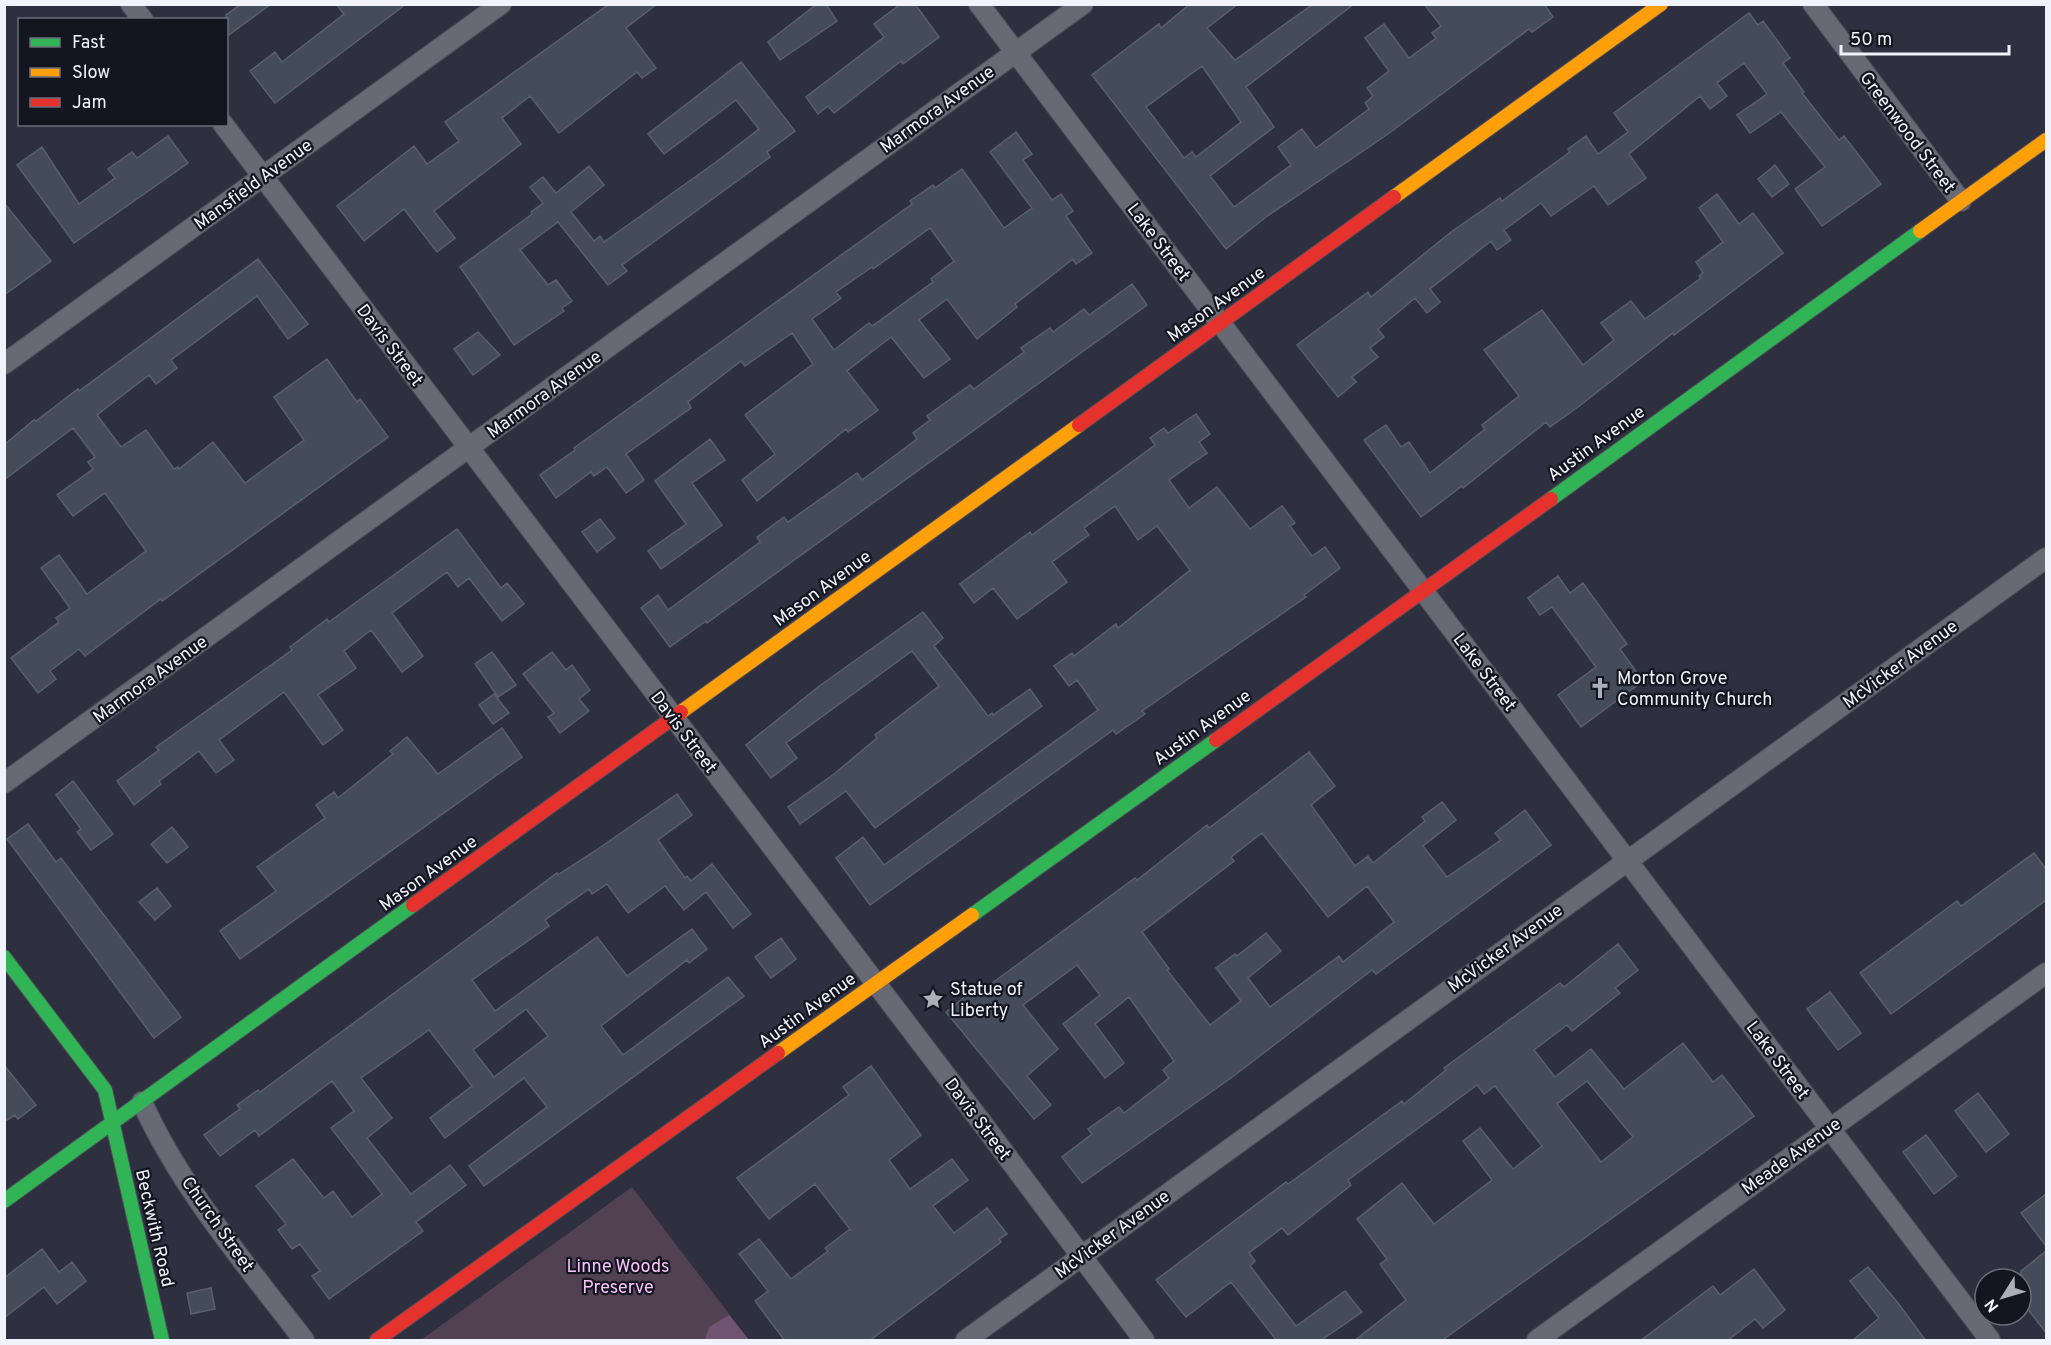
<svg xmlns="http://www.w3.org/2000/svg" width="2051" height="1345" viewBox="0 0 2051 1345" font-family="Overpass,sans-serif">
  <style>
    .green { fill: #514153 }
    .forest { fill: #705370 }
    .building { fill: #454c59; stroke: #5a5f6a; stroke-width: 1.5; fill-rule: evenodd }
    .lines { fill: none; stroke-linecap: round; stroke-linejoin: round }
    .street-casing { stroke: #4b4d59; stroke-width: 22 }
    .fast-casing { stroke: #4b4d59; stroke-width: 16 }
    .slow-casing { stroke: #4b4d59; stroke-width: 16 }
    .jam-casing { stroke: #4b4d59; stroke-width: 16 }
    .street { stroke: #676974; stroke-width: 20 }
    .fast { stroke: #30b455; stroke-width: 14 }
    .slow { stroke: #ff9f0a; stroke-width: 14 }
    .jam { stroke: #e5322d; stroke-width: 14 }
    .labels { text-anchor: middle; stroke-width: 4.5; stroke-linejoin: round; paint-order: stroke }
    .street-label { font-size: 18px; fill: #f0f2fc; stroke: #131521 }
    .poi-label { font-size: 18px; fill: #f0f2fc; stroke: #131521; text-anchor: start }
    .park-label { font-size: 18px; fill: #fbc4f8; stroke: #131521 }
  </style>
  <rect width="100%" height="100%" fill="#2e303f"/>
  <path class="green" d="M 632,1187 L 749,1340 L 421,1340 Z"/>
  <path class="forest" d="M 729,1315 L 749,1340 L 705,1340 L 709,1327 Z"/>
  <path class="building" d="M 241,4 L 271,4 L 226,37 L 226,15 Z
    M 336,4 L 406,4 L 275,103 L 250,71 L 275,52 L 282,62 L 344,14 Z
    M 609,4 L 657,4 L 626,28 L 656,68 L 642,78 L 637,72 L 559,133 L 530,96 L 502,118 L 521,144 L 434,211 L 455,238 L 437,252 L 404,209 L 364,241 L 337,206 L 414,146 L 427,164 L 459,141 L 445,122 Z
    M 817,4 L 826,4 L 837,21 L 780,60 L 768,42 Z
    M 901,4 L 915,4 L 939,37 L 903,64 L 901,61 L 834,113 L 828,106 L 818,114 L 806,97 L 884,37 L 874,24 Z
    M 1190,4 L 1238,4 L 1207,28 L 1235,60 L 1313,4 L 1354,4 L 1246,87 L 1274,127 L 1210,176 L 1234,207 L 1291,165 L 1278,147 L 1302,129 L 1316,148 L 1369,109 L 1365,103 L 1373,96 L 1367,88 L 1389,71 L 1365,38 L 1384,24 L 1409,58 L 1436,38 L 1432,33 L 1441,26 L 1424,4 L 1544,4 L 1553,17 L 1532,32 L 1529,29 L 1388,134 L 1266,217 L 1226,249 L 1092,75 L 1159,24 L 1161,28 ZM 1202,66 L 1241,122 L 1196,157 L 1192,152 L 1184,158 L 1146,107 Z
    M 1749,13 L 1758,25 L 1763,21 L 1790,58 L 1783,63 L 1804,92 L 1802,93 L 1839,140 L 1844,136 L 1881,184 L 1822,226 L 1795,189 L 1825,167 L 1781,112 L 1750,133 L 1737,115 L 1767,94 L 1744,63 L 1717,83 L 1727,96 L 1710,109 L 1700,96 L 1629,154 L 1646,178 L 1608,205 L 1594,186 L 1551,216 L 1541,203 L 1504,230 L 1511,240 L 1497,250 L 1491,241 L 1430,289 L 1440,302 L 1427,313 L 1415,298 L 1378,329 L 1384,337 L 1370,348 L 1378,357 L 1352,377 L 1356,382 L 1338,397 L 1297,345 L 1368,292 L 1371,297 L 1451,232 L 1500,198 L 1502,201 L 1570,152 L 1568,149 L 1586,136 L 1598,154 L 1628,132 L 1614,113 Z
    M 741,62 L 795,131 L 767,152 L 770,157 L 622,265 L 627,271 L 608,285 L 558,222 L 520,250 L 548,285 L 556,280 L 572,301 L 562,308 L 564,311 L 514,345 L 460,267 L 532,214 L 531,212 L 543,203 L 530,187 L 543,177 L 556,193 L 589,166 L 604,185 L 571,212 L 594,241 L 600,236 L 604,242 L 716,162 L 759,129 L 736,100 L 664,154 L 648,134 Z
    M 1016,132 L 1032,154 L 1023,160 L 1052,200 L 1061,194 L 1073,211 L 1066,216 L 1092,253 L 1076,264 L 1073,259 L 1015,304 L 1017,307 L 977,339 L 947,299 L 919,320 L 950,359 L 924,378 L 891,337 L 847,371 L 878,410 L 848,432 L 846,429 L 757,501 L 742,480 L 775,454 L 745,415 L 813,364 L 792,333 L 745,366 L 741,361 L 688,402 L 691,408 L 626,454 L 644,480 L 626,493 L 607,467 L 594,476 L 591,472 L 556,498 L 540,475 L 575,450 L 574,448 L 912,204 L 910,201 L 933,185 L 935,188 L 962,169 L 1004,228 L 1032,208 L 990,152 ZM 930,228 L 954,261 L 931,279 L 933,282 L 872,326 L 869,323 L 834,350 L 812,319 L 841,298 L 836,292 L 872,267 L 873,269 Z
    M 168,136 L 188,163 L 74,243 L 17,165 L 42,147 L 79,204 L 115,178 L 108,169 L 132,152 L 137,158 Z
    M 1775,165 L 1789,184 L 1772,197 L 1758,179 Z
    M 1717,194 L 1739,224 L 1753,213 L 1783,253 L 1674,335 L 1673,333 L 1578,407 L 1550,427 L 1546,422 L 1463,488 L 1462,486 L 1421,517 L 1364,440 L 1386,425 L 1401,447 L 1409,442 L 1430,473 L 1485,429 L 1482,425 L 1519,396 L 1484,350 L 1542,310 L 1583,365 L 1614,340 L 1601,323 L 1631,301 L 1645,319 L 1701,278 L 1699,276 L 1703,273 L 1696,262 L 1723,242 L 1699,208 Z
    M 4,203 L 51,261 L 4,295 Z
    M 258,259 L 308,324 L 288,339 L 257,296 L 171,360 L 177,368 L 156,384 L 149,375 L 97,415 L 121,447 L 146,430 L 174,469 L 178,467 L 179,469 L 213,442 L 245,483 L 304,440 L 274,397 L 327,359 L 357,402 L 360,399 L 388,437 L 162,601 L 161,599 L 85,656 L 79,649 L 50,671 L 56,679 L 38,693 L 11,658 L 59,622 L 56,618 L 70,608 L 41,568 L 59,555 L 87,594 L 146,551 L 105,493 L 73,516 L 57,495 L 93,469 L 88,462 L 95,457 L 73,428 L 4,480 L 4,445 L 34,420 L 36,421 L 78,389 L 79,391 Z
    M 1132,284 L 1147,305 L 707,623 L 706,621 L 670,647 L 641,608 L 658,595 L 668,610 L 760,542 L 757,537 L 784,517 L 788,522 L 857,473 L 862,480 L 917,439 L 913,433 L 930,420 L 927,416 L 970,385 L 974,389 L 1024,352 L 1021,348 L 1050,328 L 1053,332 L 1084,309 L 1089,315 Z
    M 478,332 L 500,355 L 473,375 L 454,349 Z
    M 1196,414 L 1210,434 L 1199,442 L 1207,453 L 1169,480 L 1189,508 L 1217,487 L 1250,529 L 1282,506 L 1295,523 L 1290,526 L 1312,556 L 1325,547 L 1340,568 L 1304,595 L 1306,597 L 1142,711 L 1145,714 L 1116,734 L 1113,730 L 870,905 L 836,858 L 863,837 L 884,865 L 1098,710 L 1077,680 L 1069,686 L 1054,666 L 1072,653 L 1074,656 L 1116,624 L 1118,628 L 1190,570 L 1157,526 L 1138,540 L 1115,506 L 1084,528 L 1089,535 L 1052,562 L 1067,582 L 1017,619 L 993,588 L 974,603 L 960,584 L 1030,532 L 1032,535 L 1155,445 L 1150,438 L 1164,428 L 1168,433 Z
    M 710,439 L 725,460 L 692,483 L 722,525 L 661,569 L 648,551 L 686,524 L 655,481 Z
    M 600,519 L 615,538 L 597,552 L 582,532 Z
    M 457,529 L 501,588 L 507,583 L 524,604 L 502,621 L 469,578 L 458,587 L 447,572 L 392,613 L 423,656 L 402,672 L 371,630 L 344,651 L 356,668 L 318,695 L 343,730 L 323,745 L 284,692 L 219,740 L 234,760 L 216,773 L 199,751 L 159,781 L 161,784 L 134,805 L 117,781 L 159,750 L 156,747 L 292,650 L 290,647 L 327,619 L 329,622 Z
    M 1558,576 L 1570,593 L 1583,583 L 1627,644 L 1620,649 L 1643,681 L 1581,727 L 1558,695 L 1596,667 L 1552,607 L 1540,615 L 1528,598 Z
    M 923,612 L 943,638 L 934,646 L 988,716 L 992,713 L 993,715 L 1030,689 L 1042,706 L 875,828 L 846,791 L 800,824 L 788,807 L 834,774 L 877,738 L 875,735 L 939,686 L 912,651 L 786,743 L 797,758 L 771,778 L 746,745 L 818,687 Z
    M 492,652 L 516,685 L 498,697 L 475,664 Z
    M 552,652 L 566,670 L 572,665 L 590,690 L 579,699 L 589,711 L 560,733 L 548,717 L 554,713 L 523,674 Z
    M 494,694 L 509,713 L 493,724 L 479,705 Z
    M 502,728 L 522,757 L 240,959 L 220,931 L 276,891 L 257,867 L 325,818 L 316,805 L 334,792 L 338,798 L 393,754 L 390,751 L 407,737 L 438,774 Z
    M 1309,752 L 1335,786 L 1311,805 L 1355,866 L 1368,856 L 1373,863 L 1425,821 L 1422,817 L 1442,802 L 1456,820 L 1423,846 L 1447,877 L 1501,840 L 1495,833 L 1525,810 L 1551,845 L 1376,974 L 1372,970 L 1231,1078 L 1082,1183 L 1062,1157 L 1092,1134 L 1088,1129 L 1119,1107 L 1124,1113 L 1169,1078 L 1163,1070 L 1174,1061 L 1129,997 L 1095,1024 L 1124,1063 L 1105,1078 L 1063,1024 L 1100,995 L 1077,965 L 1023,1005 L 1058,1049 L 1027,1076 L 1051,1105 L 1034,1119 L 946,1012 L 972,991 L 976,995 L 1135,878 L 1137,880 L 1207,825 L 1209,828 ZM 1262,833 L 1328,917 L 1367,886 L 1394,922 L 1343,962 L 1339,956 L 1270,1007 L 1248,978 L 1281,951 L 1266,933 L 1237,956 L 1235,954 L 1216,968 L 1241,1001 L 1210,1025 L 1167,970 L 1169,969 L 1142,932 L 1234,861 L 1231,857 Z
    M 73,781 L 113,834 L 91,850 L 77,832 L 81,829 L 56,795 Z
    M 677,794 L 692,815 L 658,840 L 685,878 L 687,876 L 691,881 L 712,864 L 751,914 L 733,928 L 706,892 L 684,910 L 665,886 L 628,913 L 607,884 L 592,894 L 589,889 L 545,920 L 549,926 L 472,980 L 495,1011 L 597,937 L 627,976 L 692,929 L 707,949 L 689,963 L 687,960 L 601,1026 L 623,1055 L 728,977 L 744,996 L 484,1186 L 469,1166 L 547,1107 L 524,1078 L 445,1138 L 430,1118 L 472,1086 L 429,1030 L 361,1078 L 392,1118 L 367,1138 L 411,1194 L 450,1165 L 466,1185 L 416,1222 L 423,1231 L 329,1299 L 312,1276 L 320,1271 L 300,1244 L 292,1249 L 278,1230 L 286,1224 L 256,1186 L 293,1159 L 324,1198 L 333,1191 L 352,1217 L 382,1194 L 331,1128 L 354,1111 L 332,1081 L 259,1136 L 255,1130 L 220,1156 L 204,1135 L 240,1109 L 237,1105 L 258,1090 L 260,1092 L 557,873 L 558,875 L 595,851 ZM 526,1009 L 548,1036 L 494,1077 L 473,1050 Z
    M 28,824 L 56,862 L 61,858 L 181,1017 L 154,1038 L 7,839 Z
    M 172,827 L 188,847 L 167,863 L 151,844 Z
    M 2034,853 L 2046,869 L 2046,900 L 1891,1014 L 1860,973 L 1957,901 L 1961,906 Z
    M 157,888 L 171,906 L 155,920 L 139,902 Z
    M 781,938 L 796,959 L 771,978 L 755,957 Z
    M 1618,944 L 1638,970 L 1615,988 L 1620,993 L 1572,1031 L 1567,1025 L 1534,1050 L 1555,1077 L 1591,1049 L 1624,1089 L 1683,1043 L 1713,1082 L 1722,1075 L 1754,1116 L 1441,1341 L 1354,1341 L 1406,1300 L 1380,1264 L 1387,1259 L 1357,1219 L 1402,1183 L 1434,1224 L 1492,1180 L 1463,1141 L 1480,1128 L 1513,1169 L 1542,1146 L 1495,1086 L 1484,1094 L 1477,1085 L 1348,1180 L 1351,1185 L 1288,1235 L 1282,1228 L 1249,1253 L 1255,1261 L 1250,1266 L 1296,1326 L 1345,1291 L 1362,1312 L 1320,1341 L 1277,1341 L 1231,1282 L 1186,1317 L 1156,1280 L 1286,1182 L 1288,1184 L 1402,1101 L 1404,1104 L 1446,1070 L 1444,1068 L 1560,983 L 1564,987 ZM 1587,1081 L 1633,1137 L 1601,1162 L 1557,1104 Z
    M 1830,992 L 1861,1033 L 1838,1050 L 1807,1009 Z
    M 4,1065 L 36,1105 L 18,1119 L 15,1115 L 4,1122 Z
    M 871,1066 L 921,1135 L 889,1160 L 910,1189 L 952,1159 L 968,1180 L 933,1206 L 954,1233 L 987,1208 L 1007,1234 L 999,1239 L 1001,1242 L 869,1341 L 785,1341 L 755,1301 L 768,1291 L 739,1254 L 759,1239 L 791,1279 L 828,1251 L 825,1248 L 850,1229 L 815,1184 L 769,1219 L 737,1178 L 849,1095 L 843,1087 Z
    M 1978,1093 L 2009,1134 L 1986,1152 L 1955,1111 Z
    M 1926,1135 L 1957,1176 L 1934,1194 L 1903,1152 Z
    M 2046,1194 L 2046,1246 L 2021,1213 Z
    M 42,1249 L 59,1272 L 72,1262 L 86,1281 L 57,1304 L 44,1287 L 4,1318 L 4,1278 Z
    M 2046,1251 L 2046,1333 L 2021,1300 L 2021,1271 Z
    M 1868,1267 L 1898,1303 L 1926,1341 L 1852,1341 L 1879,1318 L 1850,1281 Z
    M 1754,1269 L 1785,1310 L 1763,1328 L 1755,1319 L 1727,1341 L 1640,1341 L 1713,1286 L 1720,1295 Z
    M 211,1288 L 215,1309 L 191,1314 L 187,1293 Z"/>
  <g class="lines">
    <defs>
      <path id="street" d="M 131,4 L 143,20
        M 979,4 L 1990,1340
        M 1813,4 L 1961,201
        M 223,124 L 979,1119 L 1144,1340
        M 4,364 L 501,4
        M 4,783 L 1083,4
        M 142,1102 C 180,1187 247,1266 304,1340
        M 966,1340 L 2046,558
        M 1537,1340 L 2046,973"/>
      <path id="fast" d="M 1551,499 L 1920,231
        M 972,915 L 1216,740
        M 4,957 L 105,1090 L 162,1340
        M 4,1201 L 413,905"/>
      <path id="slow" d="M 1394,197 L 1661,4
        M 1920,231 L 2046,140
        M 681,712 L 1079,425
        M 778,1053 L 972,915"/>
      <path id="jam" d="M 1079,425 L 1394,197
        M 1216,740 L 1551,499
        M 413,905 L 681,712
        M 377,1340 L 778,1053"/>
    </defs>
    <use href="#street" class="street-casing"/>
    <use href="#fast" class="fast-casing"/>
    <use href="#slow" class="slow-casing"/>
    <use href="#jam" class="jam-casing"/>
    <use href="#street" class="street"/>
    <use href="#fast" class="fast"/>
    <use href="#slow" class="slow"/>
    <use href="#jam" class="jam"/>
  </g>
  <defs>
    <symbol id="church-bare" viewBox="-9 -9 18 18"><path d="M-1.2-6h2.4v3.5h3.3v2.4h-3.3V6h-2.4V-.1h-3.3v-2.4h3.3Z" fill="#acaeba" stroke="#131521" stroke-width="2.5" paint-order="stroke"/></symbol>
    <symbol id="sight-bare" viewBox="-9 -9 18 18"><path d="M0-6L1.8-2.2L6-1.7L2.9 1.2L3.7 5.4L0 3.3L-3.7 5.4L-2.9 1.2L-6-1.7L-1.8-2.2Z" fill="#acaeba" stroke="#131521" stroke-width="2.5" paint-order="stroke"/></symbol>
  </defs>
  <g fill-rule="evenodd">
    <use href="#church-bare" x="1585" y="673" width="30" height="30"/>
    <use href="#sight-bare" x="918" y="984" width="30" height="30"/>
  </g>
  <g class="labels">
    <g class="street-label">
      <text transform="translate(937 109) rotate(-36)" y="6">Marmora Avenue</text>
      <text transform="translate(1908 132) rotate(53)" y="6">Greenwood Street</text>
      <text transform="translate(253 184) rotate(-36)" y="6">Mansfield Avenue</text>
      <text transform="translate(1159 242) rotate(53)" y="6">Lake Street</text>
      <text transform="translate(1216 304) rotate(-36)" y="6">Mason Avenue</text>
      <text transform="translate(390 345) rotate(53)" y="6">Davis Street</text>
      <text transform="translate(544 394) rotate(-36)" y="6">Marmora Avenue</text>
      <text transform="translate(1596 443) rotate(-36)" y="6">Austin Avenue</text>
      <text transform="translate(822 588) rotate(-36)" y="6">Mason Avenue</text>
      <text transform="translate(1900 664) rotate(-36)" y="6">McVicker Avenue</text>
      <text transform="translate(1485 672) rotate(53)" y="6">Lake Street</text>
      <text transform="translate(150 679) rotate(-36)" y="6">Marmora Avenue</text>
      <text transform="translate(1202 727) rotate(-36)" y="6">Austin Avenue</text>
      <text transform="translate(684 732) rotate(53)" y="6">Davis Street</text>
      <text transform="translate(428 873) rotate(-36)" y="6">Mason Avenue</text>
      <text transform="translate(1505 948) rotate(-36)" y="6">McVicker Avenue</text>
      <text transform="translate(807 1010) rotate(-36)" y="6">Austin Avenue</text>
      <text transform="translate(1778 1060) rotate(53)" y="6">Lake Street</text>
      <text transform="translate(978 1119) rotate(53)" y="6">Davis Street</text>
      <text transform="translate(1791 1156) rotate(-36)" y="6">Meade Avenue</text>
      <text transform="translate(218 1224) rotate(55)" y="6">Church Street</text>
      <text transform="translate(155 1228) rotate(77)" y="6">Beckwith Road</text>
      <text transform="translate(1112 1234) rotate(-36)" y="6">McVicker Avenue</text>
    </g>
    <g class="poi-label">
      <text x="1617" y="684">Morton Grove<tspan x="1617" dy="21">Community Church</tspan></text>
      <text x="950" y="995">Statue of<tspan x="950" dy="21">Liberty</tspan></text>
    </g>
    <g class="park-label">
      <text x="618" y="1272">Linne Woods<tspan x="618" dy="21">Preserve</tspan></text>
    </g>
  </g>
  <rect width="2051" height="1345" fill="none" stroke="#f0f2fc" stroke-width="12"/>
  <rect x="18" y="18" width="210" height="108" fill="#131521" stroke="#6b6d79" stroke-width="1.5"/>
  <rect x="30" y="38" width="30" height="9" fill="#30b455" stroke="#6b6d79" stroke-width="1.5"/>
  <text x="72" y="48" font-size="18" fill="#f0f2fc">Fast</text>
  <rect x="30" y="68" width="30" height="9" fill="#ff9f0a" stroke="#6b6d79" stroke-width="1.5"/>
  <text x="72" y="78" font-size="18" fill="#f0f2fc">Slow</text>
  <rect x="30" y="98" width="30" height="9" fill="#e5322d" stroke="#6b6d79" stroke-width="1.5"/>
  <text x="72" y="108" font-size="18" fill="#f0f2fc">Jam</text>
  <g transform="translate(2003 1297) rotate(233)"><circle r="28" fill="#131521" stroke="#6b6d79" stroke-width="1.5"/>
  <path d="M0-4.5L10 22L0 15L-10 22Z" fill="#acaeba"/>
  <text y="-9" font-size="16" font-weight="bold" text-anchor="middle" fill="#f0f2fc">N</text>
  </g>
  <path d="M1841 45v9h168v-9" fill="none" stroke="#f0f2fc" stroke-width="3"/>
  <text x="1850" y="45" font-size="18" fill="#f0f2fc" stroke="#131521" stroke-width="4.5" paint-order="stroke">50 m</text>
</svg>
